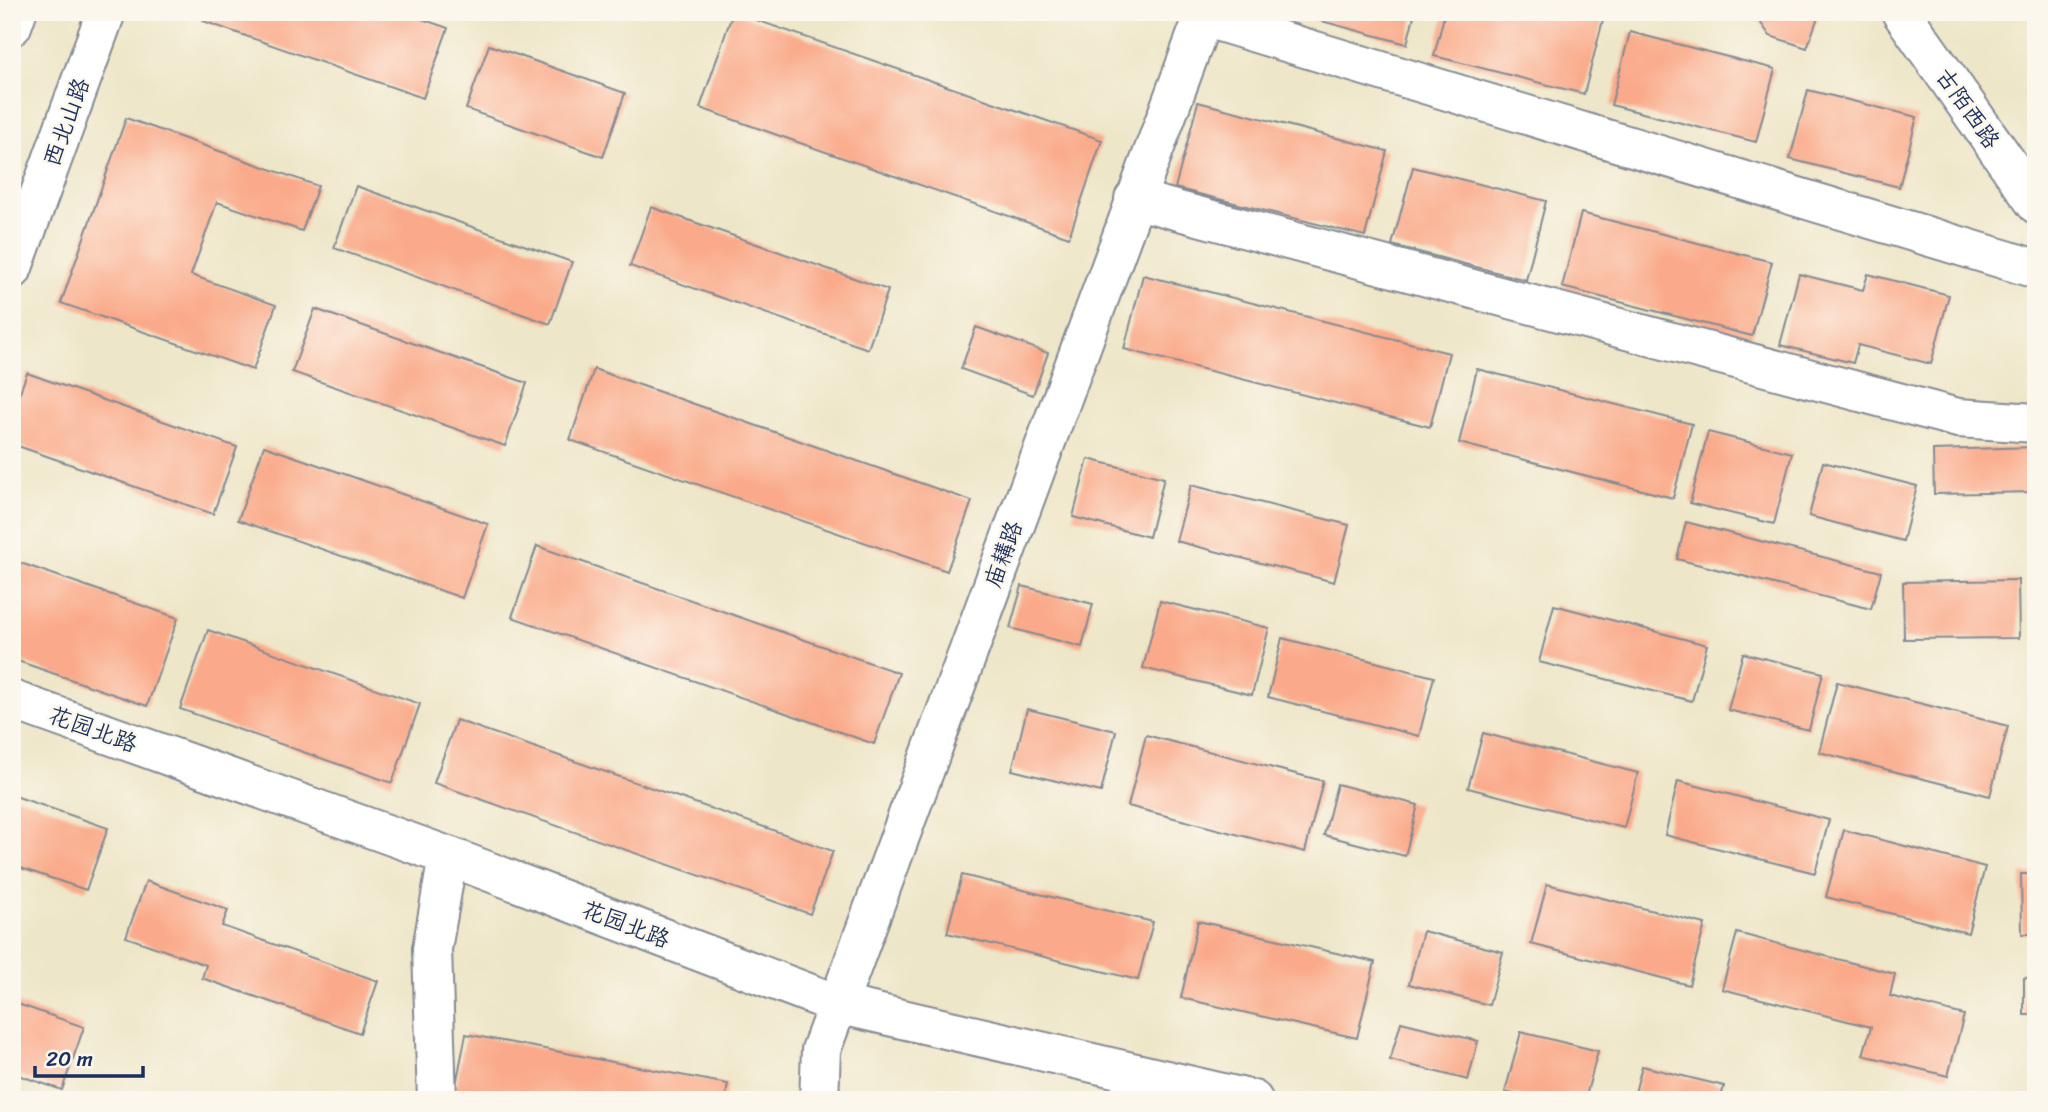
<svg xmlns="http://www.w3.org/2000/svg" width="2048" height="1112" viewBox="0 0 2048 1112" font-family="Sriracha,'LXGW WenKai TC',sans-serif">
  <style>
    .building { fill: #faaa8a }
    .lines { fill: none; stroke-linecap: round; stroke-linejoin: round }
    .minor-casing { stroke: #848a93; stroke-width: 42 }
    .major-casing { stroke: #848a93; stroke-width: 42 }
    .minor { stroke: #fff; stroke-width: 38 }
    .major { stroke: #fff; stroke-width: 38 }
    .labels { text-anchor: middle; stroke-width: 5; stroke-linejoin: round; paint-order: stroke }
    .street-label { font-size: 23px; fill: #1b2f5e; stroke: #fbf7ec }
  </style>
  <rect width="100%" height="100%" fill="#fbf7ec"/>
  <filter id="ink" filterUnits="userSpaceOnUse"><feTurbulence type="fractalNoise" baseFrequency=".0143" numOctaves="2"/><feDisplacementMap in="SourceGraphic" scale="14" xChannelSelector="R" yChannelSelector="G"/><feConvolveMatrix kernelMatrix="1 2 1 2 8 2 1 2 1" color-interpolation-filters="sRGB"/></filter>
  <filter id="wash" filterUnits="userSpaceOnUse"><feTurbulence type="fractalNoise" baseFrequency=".00686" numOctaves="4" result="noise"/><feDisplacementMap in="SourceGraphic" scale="28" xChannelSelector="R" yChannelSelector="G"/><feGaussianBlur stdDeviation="1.57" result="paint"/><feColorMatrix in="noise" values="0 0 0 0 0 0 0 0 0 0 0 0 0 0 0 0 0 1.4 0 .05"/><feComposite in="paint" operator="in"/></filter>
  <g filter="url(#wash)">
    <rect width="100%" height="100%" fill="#eee6c8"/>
    <g id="blocks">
      <path class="building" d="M 206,12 L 402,12 L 448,28 L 423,98 L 203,21 Z
        M 733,12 L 1102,140 L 1069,237 L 700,108 Z
        M 1288,12 L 1415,12 L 1407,44 Z
        M 1445,12 L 1573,12 L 1603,20 L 1584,94 L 1434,56 Z
        M 1753,12 L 1817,12 L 1819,14 L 1807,48 L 1770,36 Z
        M 1630,32 L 1775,69 L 1756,142 L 1611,105 Z
        M 489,45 L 625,93 L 603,157 L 466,109 Z
        M 1808,90 L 1917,117 L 1899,187 L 1790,159 Z
        M 1198,102 L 1387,151 L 1365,236 L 1175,188 Z
        M 126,118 L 318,186 L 302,231 L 217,202 L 191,275 L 276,305 L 253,370 L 61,303 Z
        M 1413,167 L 1546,201 L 1526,280 L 1392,245 Z
        M 356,186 L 572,262 L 550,324 L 334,248 Z
        M 651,207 L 888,290 L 868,349 L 630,266 Z
        M 1581,213 L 1772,262 L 1752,336 L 1562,287 Z
        M 1799,274 L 1863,290 L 1868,274 L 1949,295 L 1931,364 L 1858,345 L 1853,363 L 1780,345 Z
        M 1143,275 L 1449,353 L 1430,427 L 1124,349 Z
        M 315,309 L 527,383 L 505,446 L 292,372 Z
        M 976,327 L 1048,353 L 1033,395 L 961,369 Z
        M 594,369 L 972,501 L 947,571 L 570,440 Z
        M 1477,369 L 1692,424 L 1673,498 L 1459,443 Z
        M 27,373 L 237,447 L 213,514 L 12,444 L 12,414 Z
        M 1708,432 L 1792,453 L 1774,524 L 1690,503 Z
        M 264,446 L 488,524 L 462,598 L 238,520 Z
        M 2036,447 L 2036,492 L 1934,494 L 1933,450 Z
        M 1088,459 L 1164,478 L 1149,537 L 1073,517 Z
        M 1823,462 L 1917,486 L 1903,541 L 1809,516 Z
        M 1191,485 L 1349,525 L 1334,582 L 1176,541 Z
        M 1686,522 L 1881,572 L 1871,609 L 1677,559 Z
        M 537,546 L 899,673 L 874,744 L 512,617 Z
        M 12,560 L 178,618 L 147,706 L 12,659 Z
        M 2018,580 L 2019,638 L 1904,639 L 1903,582 Z
        M 1022,586 L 1093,604 L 1082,647 L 1010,628 Z
        M 1160,601 L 1269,628 L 1252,695 L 1143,668 Z
        M 1554,605 L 1707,645 L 1692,701 L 1539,662 Z
        M 208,630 L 420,704 L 392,783 L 180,709 Z
        M 1282,638 L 1434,677 L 1419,736 L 1268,697 Z
        M 1743,653 L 1823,673 L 1809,730 L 1728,710 Z
        M 2031,670 L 2036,670 L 2036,727 L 2032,727 Z
        M 1837,682 L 2008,726 L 1990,796 L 1819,752 Z
        M 1027,709 L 1116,731 L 1101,792 L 1012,770 Z
        M 456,720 L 833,851 L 810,914 L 434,783 Z
        M 1483,733 L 1638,773 L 1624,828 L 1468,788 Z
        M 1146,735 L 1323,781 L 1305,852 L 1128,806 Z
        M 1678,781 L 1829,820 L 1815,873 L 1665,835 Z
        M 1337,784 L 1418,805 L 1405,856 L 1324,835 Z
        M 12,795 L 108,828 L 86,890 L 12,865 Z
        M 1844,830 L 1985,867 L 1968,933 L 1826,897 Z
        M 2021,874 L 2036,874 L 2036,934 L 2022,934 Z
        M 962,875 L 1153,922 L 1138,980 L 947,933 Z
        M 146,881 L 228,910 L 222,926 L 378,981 L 360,1033 L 202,978 L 206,965 L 126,937 Z
        M 1547,884 L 1705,924 L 1689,985 L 1531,944 Z
        M 1198,921 L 1375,962 L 1357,1038 L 1181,998 Z
        M 1423,931 L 1503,952 L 1489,1005 L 1409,984 Z
        M 1737,933 L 1895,974 L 1890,996 L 1964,1015 L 1948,1076 L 1863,1055 L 1871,1027 L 1722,989 Z
        M 2036,977 L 2036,1015 L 2024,1015 L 2024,978 Z
        M 12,1002 L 84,1027 L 62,1090 L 12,1073 Z
        M 1401,1022 L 1478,1041 L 1468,1080 L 1390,1060 Z
        M 1521,1032 L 1598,1051 L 1585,1100 L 1535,1100 L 1505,1092 Z
        M 466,1034 L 728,1084 L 725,1100 L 453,1100 Z
        M 1642,1066 L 1724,1086 L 1720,1100 L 1633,1100 Z
        M 1764,1094 L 1782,1099 L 1781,1100 L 1763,1100 Z"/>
    </g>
  </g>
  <g filter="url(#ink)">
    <use href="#blocks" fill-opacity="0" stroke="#848a93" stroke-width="2"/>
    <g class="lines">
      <defs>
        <path id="minor" d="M 1901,12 L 2036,204
          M 1203,17 L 2036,269
          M 1134,199 L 1958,418 L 2036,423
          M 12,700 L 448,856 L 837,1004 L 1253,1100
          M 437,1100 L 432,949 L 448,856
          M 819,1100 L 821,1050 L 1205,12"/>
        <path id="major" d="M 12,26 L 17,12
          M 12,270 L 106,12"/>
      </defs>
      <use href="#minor" class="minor-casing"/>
      <use href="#major" class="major-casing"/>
      <use href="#minor" class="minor"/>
      <use href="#major" class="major"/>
    </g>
  </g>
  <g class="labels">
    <g class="street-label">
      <text transform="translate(1968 108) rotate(55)" y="8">古陌西路</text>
      <text transform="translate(66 122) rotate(-70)" y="8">西北山路</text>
      <text transform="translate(1003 554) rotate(-70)" y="8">庙耩路</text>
      <text transform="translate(93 729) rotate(20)" y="8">花园北路</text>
      <text transform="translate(626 924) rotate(21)" y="8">花园北路</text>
    </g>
  </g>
  <rect width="2048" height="1112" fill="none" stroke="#fbf7ec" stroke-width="42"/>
  <path d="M35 1066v10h108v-10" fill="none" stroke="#1b2f5e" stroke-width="3.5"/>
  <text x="46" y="1066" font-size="21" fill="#1b2f5e" stroke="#fbf7ec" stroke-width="5" paint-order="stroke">20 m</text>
</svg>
